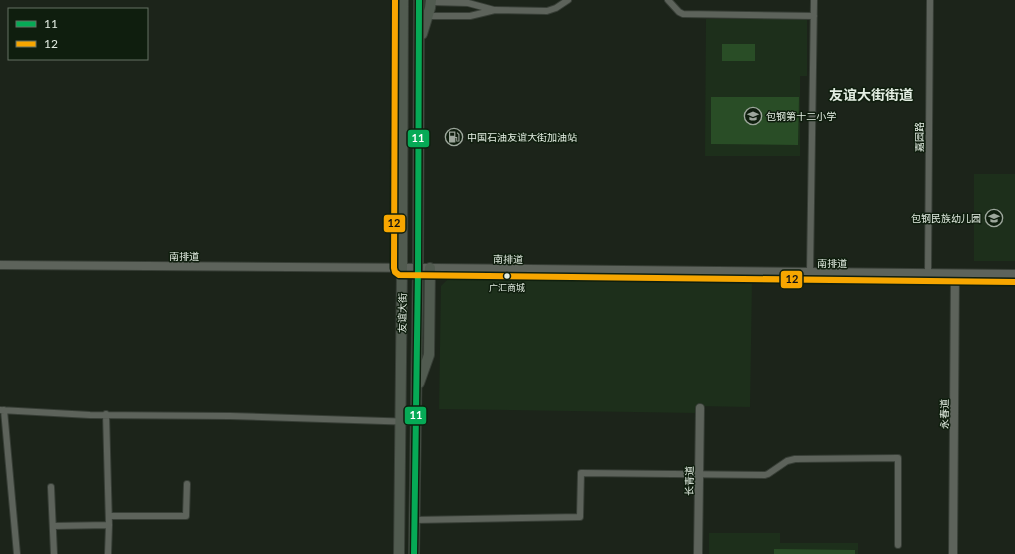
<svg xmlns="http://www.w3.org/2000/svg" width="1015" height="554" viewBox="0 0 1015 554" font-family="Lato,'Noto Sans SC',sans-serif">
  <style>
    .built { fill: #1d2f1b }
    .green { fill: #294d26 }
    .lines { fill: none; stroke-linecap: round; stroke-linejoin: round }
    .minor-casing { stroke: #373e36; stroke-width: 8 }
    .tertiary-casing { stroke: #373e36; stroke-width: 10 }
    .primary-casing { stroke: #373e36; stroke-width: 12 }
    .minor { stroke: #5d635b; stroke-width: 6 }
    .tertiary { stroke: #5d635b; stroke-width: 8 }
    .primary { stroke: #515b50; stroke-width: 10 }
    .bus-1-casing { stroke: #0f1e0e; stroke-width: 9 }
    .bus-2-casing { stroke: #0f1e0e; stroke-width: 9 }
    .bus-1 { stroke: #06aa56; stroke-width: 6 }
    .bus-2 { stroke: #f7a600; stroke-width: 6 }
    .bus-dot { fill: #e3ede2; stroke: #0f1e0e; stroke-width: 1.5 }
    .labels { text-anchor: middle; stroke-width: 3; stroke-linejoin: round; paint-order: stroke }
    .bus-label { font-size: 9px; fill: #e3ede2; stroke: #0f1e0e }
    .poi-label { font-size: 10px; fill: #e3ede2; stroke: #0f1e0e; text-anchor: start }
    .street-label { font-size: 10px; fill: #e3ede2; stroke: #0f1e0e }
    .district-label { font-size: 14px; font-weight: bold; fill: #e3ede2; stroke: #0f1e0e }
    .line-badge { stroke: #0f1e0e; stroke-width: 1.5 }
    .badge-label { font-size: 11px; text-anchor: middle; font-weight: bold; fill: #fff }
    .pale-badge-label { font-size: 11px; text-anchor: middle; font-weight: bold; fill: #111 }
  </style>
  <rect width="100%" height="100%" fill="#1c241a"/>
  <path class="built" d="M 706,19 L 807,19 L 807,76 L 800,76 L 800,156 L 705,156 Z
    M 974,174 L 1015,174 L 1015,261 L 974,261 Z
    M 450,277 L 752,282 L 750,407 L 696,406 L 696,413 L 439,409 L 441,286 Z
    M 709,533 L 780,533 L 780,543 L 858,543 L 858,554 L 709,554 Z"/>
  <path class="green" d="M 722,44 L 755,44 L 755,61 L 722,61 Z
    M 711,97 L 799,97 L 798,145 L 711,144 Z
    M 774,549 L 855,550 L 855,554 L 774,554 Z"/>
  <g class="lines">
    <defs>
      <path id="minor" d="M 668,0 L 679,12 L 683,14 L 814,16
        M 431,2 L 468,3 L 494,10
        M 427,16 L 470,16 L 495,10 L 547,11 L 556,8 L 568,0
        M 810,272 L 814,0
        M 928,273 L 930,0
        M 0,410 L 90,415 L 230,416 L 415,422
        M 4,410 L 17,554
        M 106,414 L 109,525 L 108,554
        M 51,487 L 54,554
        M 109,516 L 186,516 L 187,484
        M 414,520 L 580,517 L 581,473 L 765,475 L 768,474 L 787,461 L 795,459 L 898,458 L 898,545
        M 53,526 L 109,525"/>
      <path id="tertiary" d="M 0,265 L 430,268 L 1015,274
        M 698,554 L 700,408
        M 953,554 L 955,274"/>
      <path id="primary" d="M 422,34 L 430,8 L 431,0
        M 419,383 L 429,355 L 430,268
        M 399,554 L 402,268 L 403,0
        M 414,554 L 418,268 L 419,0"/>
    </defs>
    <use href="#minor" class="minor-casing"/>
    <use href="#tertiary" class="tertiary-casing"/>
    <use href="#primary" class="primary-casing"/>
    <use href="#minor" class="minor"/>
    <use href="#tertiary" class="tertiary"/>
    <use href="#primary" class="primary"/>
    <defs>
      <path id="bus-1" d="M 414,554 L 418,268 L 419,0"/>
      <path id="bus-2" d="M 395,0 L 394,268 L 395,272 L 399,275 L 1015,282"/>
    </defs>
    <use href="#bus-1" class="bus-1-casing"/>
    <use href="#bus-2" class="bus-2-casing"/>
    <use href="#bus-1" class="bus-1"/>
    <use href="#bus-2" class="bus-2"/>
  </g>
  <defs>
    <symbol id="school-ring" viewBox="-11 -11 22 22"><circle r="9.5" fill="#0f1e0e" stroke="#9da79c" stroke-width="1.5"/><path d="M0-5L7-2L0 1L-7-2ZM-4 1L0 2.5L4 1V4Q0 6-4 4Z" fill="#9da79c"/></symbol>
    <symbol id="fuel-ring" viewBox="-11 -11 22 22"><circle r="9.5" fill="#0f1e0e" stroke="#9da79c" stroke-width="1.5"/><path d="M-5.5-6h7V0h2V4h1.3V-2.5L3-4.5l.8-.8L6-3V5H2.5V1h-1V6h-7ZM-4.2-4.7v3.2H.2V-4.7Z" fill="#9da79c"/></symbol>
  </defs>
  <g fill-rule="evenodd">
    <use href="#school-ring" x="743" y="106" width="20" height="20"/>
    <use href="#fuel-ring" x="444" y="127" width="20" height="20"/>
    <use href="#school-ring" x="984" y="208" width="20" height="20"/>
  </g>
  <circle class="bus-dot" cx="507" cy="276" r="3.5"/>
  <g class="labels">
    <g class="bus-label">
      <text x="507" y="291">广汇商城</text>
    </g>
    <g class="poi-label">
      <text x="766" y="120">包钢第十二小学</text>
      <text x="467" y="141">中国石油友谊大街加油站</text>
      <text x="981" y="222" text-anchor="end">包钢民族幼儿园</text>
    </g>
    <g class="street-label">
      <text transform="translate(919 137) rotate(-90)" y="4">嘉园路</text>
      <text x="184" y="260">南排道</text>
      <text transform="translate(508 259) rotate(1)" y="4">南排道</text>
      <text x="832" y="267">南排道</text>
      <text transform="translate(402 313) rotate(-89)" y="4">友谊大街</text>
      <text transform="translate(944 414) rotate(-90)" y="4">永春道</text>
      <text transform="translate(689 481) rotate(-89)" y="4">长青道</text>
    </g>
    <g class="district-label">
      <text x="871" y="100">友谊大街街道</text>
    </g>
  </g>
  <g class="line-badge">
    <rect x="407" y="129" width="23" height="19" rx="4" fill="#06aa56"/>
    <rect x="383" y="214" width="23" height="19" rx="4" fill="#f7a600"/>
    <rect x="780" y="270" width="23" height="19" rx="4" fill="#f7a600"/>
    <rect x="404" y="406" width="23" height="19" rx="4" fill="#06aa56"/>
  </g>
  <g class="badge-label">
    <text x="418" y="142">11</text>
    <text x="416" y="419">11</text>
  </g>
  <g class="pale-badge-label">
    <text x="394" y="227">12</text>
    <text x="792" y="283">12</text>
  </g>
  <rect x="8" y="8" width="140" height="52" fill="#0f1e0e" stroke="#647163"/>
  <rect x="16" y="21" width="20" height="6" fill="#06aa56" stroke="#647163"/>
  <text x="44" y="28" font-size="12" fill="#e3ede2">11</text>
  <rect x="16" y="41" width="20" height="6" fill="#f7a600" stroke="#647163"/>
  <text x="44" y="48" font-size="12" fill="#e3ede2">12</text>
</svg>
